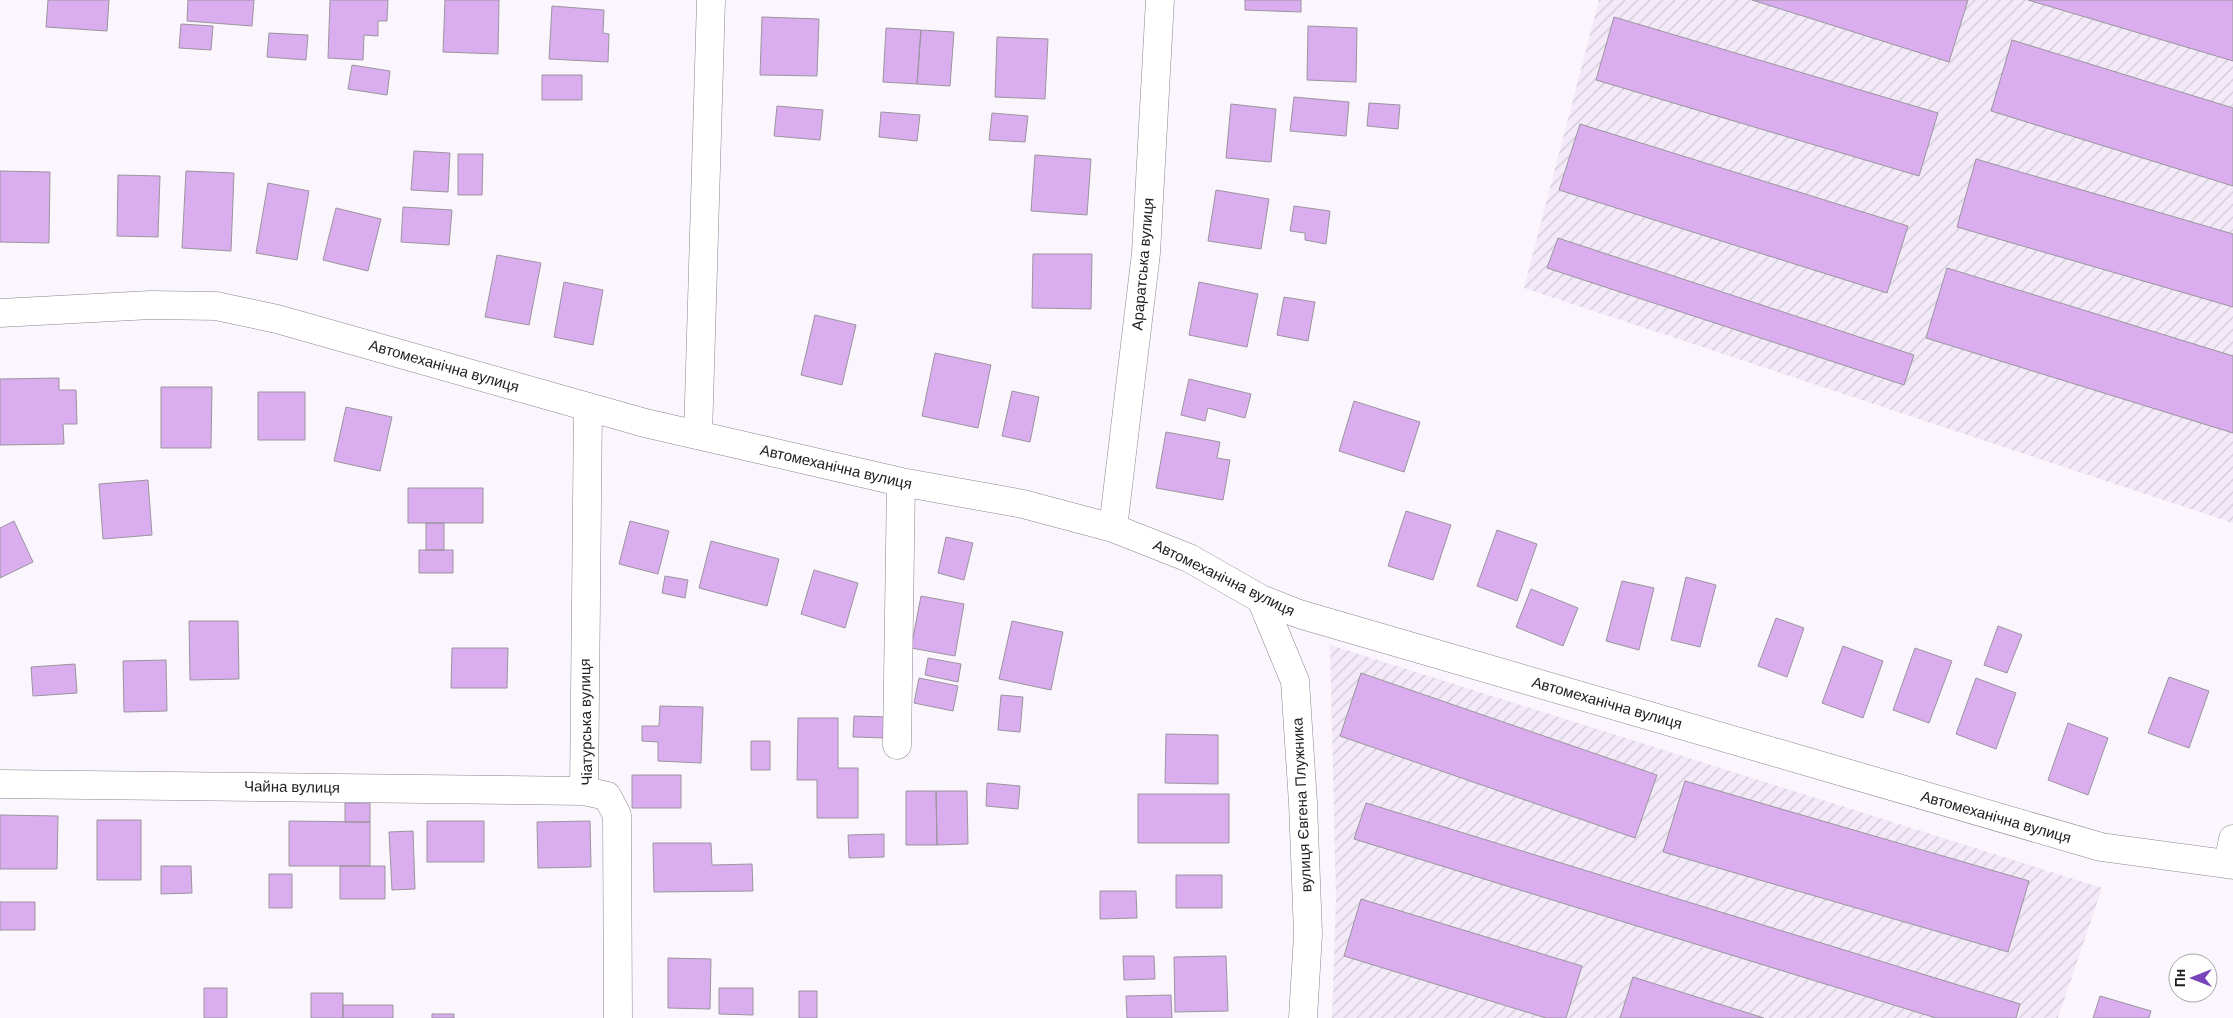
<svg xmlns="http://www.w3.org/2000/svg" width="2233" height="1018" viewBox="0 0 2233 1018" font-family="'DM Sans',sans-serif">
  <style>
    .industrial { fill: url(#industrial-furrows) }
    .building { fill: #d9adee; stroke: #9b959e }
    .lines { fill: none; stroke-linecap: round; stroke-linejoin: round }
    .minor-casing { stroke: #8b868e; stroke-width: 29 }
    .minor { stroke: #fff; stroke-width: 28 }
    .labels { text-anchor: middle; stroke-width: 5; stroke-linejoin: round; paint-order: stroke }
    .street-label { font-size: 15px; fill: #222023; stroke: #fff }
  </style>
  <defs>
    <pattern id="industrial-furrows" width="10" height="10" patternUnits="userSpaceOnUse" patternTransform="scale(1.25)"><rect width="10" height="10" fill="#f3e9f8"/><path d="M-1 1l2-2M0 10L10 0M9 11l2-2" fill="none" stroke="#d0c8d4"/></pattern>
  </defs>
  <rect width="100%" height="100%" fill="#fbf5fe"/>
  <path class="industrial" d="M 1599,0 L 2233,0 L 2233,523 L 1524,288 Z
    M 1330,645 L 2102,888 L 2058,1018 L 1332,1018 L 1336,898 Z"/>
  <path class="building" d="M 48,0 L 109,0 L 107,31 L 46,27 Z
    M 188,0 L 254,0 L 252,26 L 187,21 Z
    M 330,0 L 388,0 L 387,21 L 378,21 L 378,36 L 364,35 L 363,60 L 328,58 Z
    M 445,0 L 499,0 L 498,54 L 443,52 Z
    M 1245,0 L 1301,0 L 1301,12 L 1245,10 Z
    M 1752,0 L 1968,0 L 1949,62 Z
    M 2028,0 L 2233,0 L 2233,61 Z
    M 552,6 L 604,10 L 603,33 L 609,34 L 608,62 L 549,59 Z
    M 762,17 L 819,19 L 817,76 L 760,75 Z
    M 1614,17 L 1938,113 L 1919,176 L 1596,80 Z
    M 181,24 L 213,26 L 211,50 L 179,48 Z
    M 1308,26 L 1357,28 L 1356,82 L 1307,80 Z
    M 886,28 L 921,30 L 917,84 L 883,82 Z
    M 921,30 L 954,32 L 950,86 L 917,84 Z
    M 269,33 L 308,35 L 306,60 L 267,57 Z
    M 997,37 L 1048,39 L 1045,99 L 995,97 Z
    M 2012,40 L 2233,108 L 2233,186 L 1991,111 Z
    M 352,65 L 390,71 L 387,95 L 348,89 Z
    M 542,75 L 582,75 L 582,100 L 542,100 Z
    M 1294,97 L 1349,102 L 1346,136 L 1290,131 Z
    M 1369,103 L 1400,105 L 1398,129 L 1367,126 Z
    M 1231,104 L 1276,109 L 1271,162 L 1226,158 Z
    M 777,106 L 823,110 L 820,140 L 774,136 Z
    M 881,112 L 920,115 L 917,141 L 879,137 Z
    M 992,113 L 1028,116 L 1025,142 L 989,140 Z
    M 1580,124 L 1908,226 L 1887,293 L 1559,190 Z
    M 414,151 L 450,153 L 448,192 L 411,190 Z
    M 458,154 L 483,154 L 482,195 L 458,195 Z
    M 1035,155 L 1091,159 L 1087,215 L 1031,211 Z
    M 1976,159 L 2233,234 L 2233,307 L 1957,227 Z
    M 0,171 L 50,172 L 49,243 L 0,242 Z
    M 186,171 L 234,173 L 231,251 L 182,248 Z
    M 118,175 L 160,176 L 158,237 L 117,236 Z
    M 268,183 L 309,191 L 297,260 L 256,253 Z
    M 1216,190 L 1269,199 L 1261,249 L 1208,241 Z
    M 1294,206 L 1330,211 L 1326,244 L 1305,240 L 1305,233 L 1290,231 Z
    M 403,207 L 452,210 L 449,245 L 401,242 Z
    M 336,208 L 381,219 L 368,271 L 323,260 Z
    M 1558,238 L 1914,355 L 1904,385 L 1547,268 Z
    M 1033,254 L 1092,254 L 1091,309 L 1032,308 Z
    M 497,255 L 541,263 L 529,325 L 485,317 Z
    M 1947,268 L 2233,356 L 2233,433 L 1926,338 Z
    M 564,282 L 603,290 L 593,345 L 554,337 Z
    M 1199,282 L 1258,294 L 1247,347 L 1189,335 Z
    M 1284,297 L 1315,302 L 1308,341 L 1277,335 Z
    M 815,315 L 856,325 L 842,385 L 801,375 Z
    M 935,353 L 991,365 L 978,428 L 922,416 Z
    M 59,378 L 59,390 L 76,390 L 77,424 L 63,424 L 64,444 L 0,445 L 0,379 Z
    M 1189,379 L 1251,394 L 1245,418 L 1208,408 L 1205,421 L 1181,415 Z
    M 161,387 L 212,387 L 211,448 L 161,448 Z
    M 1012,391 L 1039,397 L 1030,442 L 1002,436 Z
    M 258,392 L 305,392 L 305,440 L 258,440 Z
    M 1354,401 L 1420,422 L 1404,472 L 1339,451 Z
    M 346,407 L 392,417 L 380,471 L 334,461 Z
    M 1166,432 L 1220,442 L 1217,458 L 1230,460 L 1223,500 L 1156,488 Z
    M 148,480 L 152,535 L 103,539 L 99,484 Z
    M 408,488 L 483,488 L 483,523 L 408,523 Z
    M 1406,511 L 1451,525 L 1433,580 L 1388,566 Z
    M 14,521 L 33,562 L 0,578 L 0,528 Z
    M 630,521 L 669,531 L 658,574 L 619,564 Z
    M 426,523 L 444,523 L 444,550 L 426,550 Z
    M 1497,530 L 1537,544 L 1517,601 L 1477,586 Z
    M 946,537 L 973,543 L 964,580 L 938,573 Z
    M 711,541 L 779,559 L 767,606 L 699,588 Z
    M 419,550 L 453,550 L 453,573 L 419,573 Z
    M 814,570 L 858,583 L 845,628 L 801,614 Z
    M 665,576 L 688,580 L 685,598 L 662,593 Z
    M 1686,577 L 1716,585 L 1700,647 L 1671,640 Z
    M 1622,581 L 1654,588 L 1639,650 L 1606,641 Z
    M 1531,589 L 1578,608 L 1563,646 L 1516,627 Z
    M 921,596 L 964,604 L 955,656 L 911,648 Z
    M 1776,618 L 1804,628 L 1787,677 L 1758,666 Z
    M 189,621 L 238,621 L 239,679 L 190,680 Z
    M 1012,621 L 1063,632 L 1051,690 L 999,679 Z
    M 1998,626 L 2022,635 L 2007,673 L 1984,665 Z
    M 1843,646 L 1883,661 L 1863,718 L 1822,703 Z
    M 452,648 L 508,648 L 507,688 L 451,688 Z
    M 1915,648 L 1952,661 L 1929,723 L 1893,710 Z
    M 928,658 L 961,664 L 958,682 L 925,675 Z
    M 166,660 L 167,711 L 124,712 L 123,661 Z
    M 75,664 L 77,693 L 33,696 L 31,667 Z
    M 1361,673 L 1657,775 L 1635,838 L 1340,736 Z
    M 2169,677 L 2209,691 L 2189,748 L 2148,733 Z
    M 919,678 L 958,686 L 953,711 L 914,703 Z
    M 1976,678 L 2016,693 L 1996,749 L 1956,734 Z
    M 1001,695 L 1023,697 L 1020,732 L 998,730 Z
    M 660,706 L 703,707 L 701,763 L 658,761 L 658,742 L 642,741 L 642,726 L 659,726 Z
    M 854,716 L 888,717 L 888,738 L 853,737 Z
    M 798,718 L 838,718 L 838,768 L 858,768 L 858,818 L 817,818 L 817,780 L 797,780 Z
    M 2068,723 L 2108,738 L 2088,795 L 2048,780 Z
    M 1166,734 L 1218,735 L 1218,784 L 1165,783 Z
    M 751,741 L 770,741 L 770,770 L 751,770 Z
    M 632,775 L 681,775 L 681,808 L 632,808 Z
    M 1685,781 L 2029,881 L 2008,952 L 1663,852 Z
    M 987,783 L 1020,786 L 1018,809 L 986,806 Z
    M 906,791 L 936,791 L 937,845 L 906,845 Z
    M 936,791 L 967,791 L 968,844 L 937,845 Z
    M 1138,794 L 1229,794 L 1229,843 L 1138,843 Z
    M 345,803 L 370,803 L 370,822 L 345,822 Z
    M 1366,803 L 2020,1004 L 2016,1018 L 1936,1018 L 1354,839 Z
    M 0,815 L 58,816 L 57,869 L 0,869 Z
    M 97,820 L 141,820 L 141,880 L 97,880 Z
    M 289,821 L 370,822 L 370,866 L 289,866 Z
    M 427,821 L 484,821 L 484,862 L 427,862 Z
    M 590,821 L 591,867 L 538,868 L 537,822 Z
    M 413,831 L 415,889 L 392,890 L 389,832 Z
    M 884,834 L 884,857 L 849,858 L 848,835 Z
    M 653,843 L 711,843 L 712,865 L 752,864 L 753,891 L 654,892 Z
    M 161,866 L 191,866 L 192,893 L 161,894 Z
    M 340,866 L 385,866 L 385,899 L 340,899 Z
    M 269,874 L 292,874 L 292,908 L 269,908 Z
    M 1176,875 L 1222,875 L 1222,908 L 1176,908 Z
    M 1100,891 L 1136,891 L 1137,918 L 1100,919 Z
    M 1361,899 L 1582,966 L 1566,1018 L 1546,1018 L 1344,956 Z
    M 0,902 L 35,902 L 35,930 L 0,930 Z
    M 1123,956 L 1154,956 L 1155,979 L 1124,980 Z
    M 1226,956 L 1228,1011 L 1175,1012 L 1174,957 Z
    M 668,958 L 711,959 L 710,1009 L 668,1008 Z
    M 1633,977 L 1764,1018 L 1620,1018 Z
    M 204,988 L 227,988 L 227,1018 L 204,1018 Z
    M 719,988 L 753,988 L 753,1015 L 719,1014 Z
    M 799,991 L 817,991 L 817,1018 L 799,1018 Z
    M 311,993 L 343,993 L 343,1018 L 311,1018 Z
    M 1171,995 L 1172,1018 L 1127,1018 L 1126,996 Z
    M 2100,996 L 2151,1011 L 2149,1018 L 2093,1018 Z
    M 343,1005 L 393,1005 L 393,1018 L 343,1018 Z
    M 432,1014 L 454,1014 L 454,1018 L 432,1018 Z"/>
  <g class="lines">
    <defs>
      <path id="minor" d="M 0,313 L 151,305 L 216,306 L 277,319 L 645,423 L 901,482 L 1023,504 L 1113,528 L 1189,558 L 1261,599 L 1299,614 L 2101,847 L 2233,865
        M 588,407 L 584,791 L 607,796 L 617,815 L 618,1018
        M 698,435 L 711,0
        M 1113,528 L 1146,253 L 1160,0
        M 1261,599 L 1295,681 L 1303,803 L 1308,934 L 1303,1018
        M 897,745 L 901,482
        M 0,784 L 584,791
        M 2228,864 L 2233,839"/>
    </defs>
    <use href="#minor" class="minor-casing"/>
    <use href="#minor" class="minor"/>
  </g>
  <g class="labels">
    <g class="street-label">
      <text transform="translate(1143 264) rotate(-85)" y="5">Араратська вулиця</text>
      <text transform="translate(444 366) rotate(16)" y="5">Автомеханічна вулиця</text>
      <text transform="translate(836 467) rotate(13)" y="5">Автомеханічна вулиця</text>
      <text transform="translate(1224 578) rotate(26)" y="5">Автомеханічна вулиця</text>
      <text transform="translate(1607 703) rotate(16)" y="5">Автомеханічна вулиця</text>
      <text transform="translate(586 722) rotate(-91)" y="5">Чіатурська вулиця</text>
      <text transform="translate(292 787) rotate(1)" y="5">Чайна вулиця</text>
      <text transform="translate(1302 805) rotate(-93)" y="5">вулиця Євгена Плужника</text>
      <text transform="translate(1996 817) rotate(16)" y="5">Автомеханічна вулиця</text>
    </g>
  </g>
  <g transform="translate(2193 978) rotate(270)"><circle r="24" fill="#ffffff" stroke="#a7a6a7"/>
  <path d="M0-4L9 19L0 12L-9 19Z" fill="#7943ba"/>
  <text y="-8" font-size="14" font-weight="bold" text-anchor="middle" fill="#222023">Пн</text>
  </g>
</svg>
